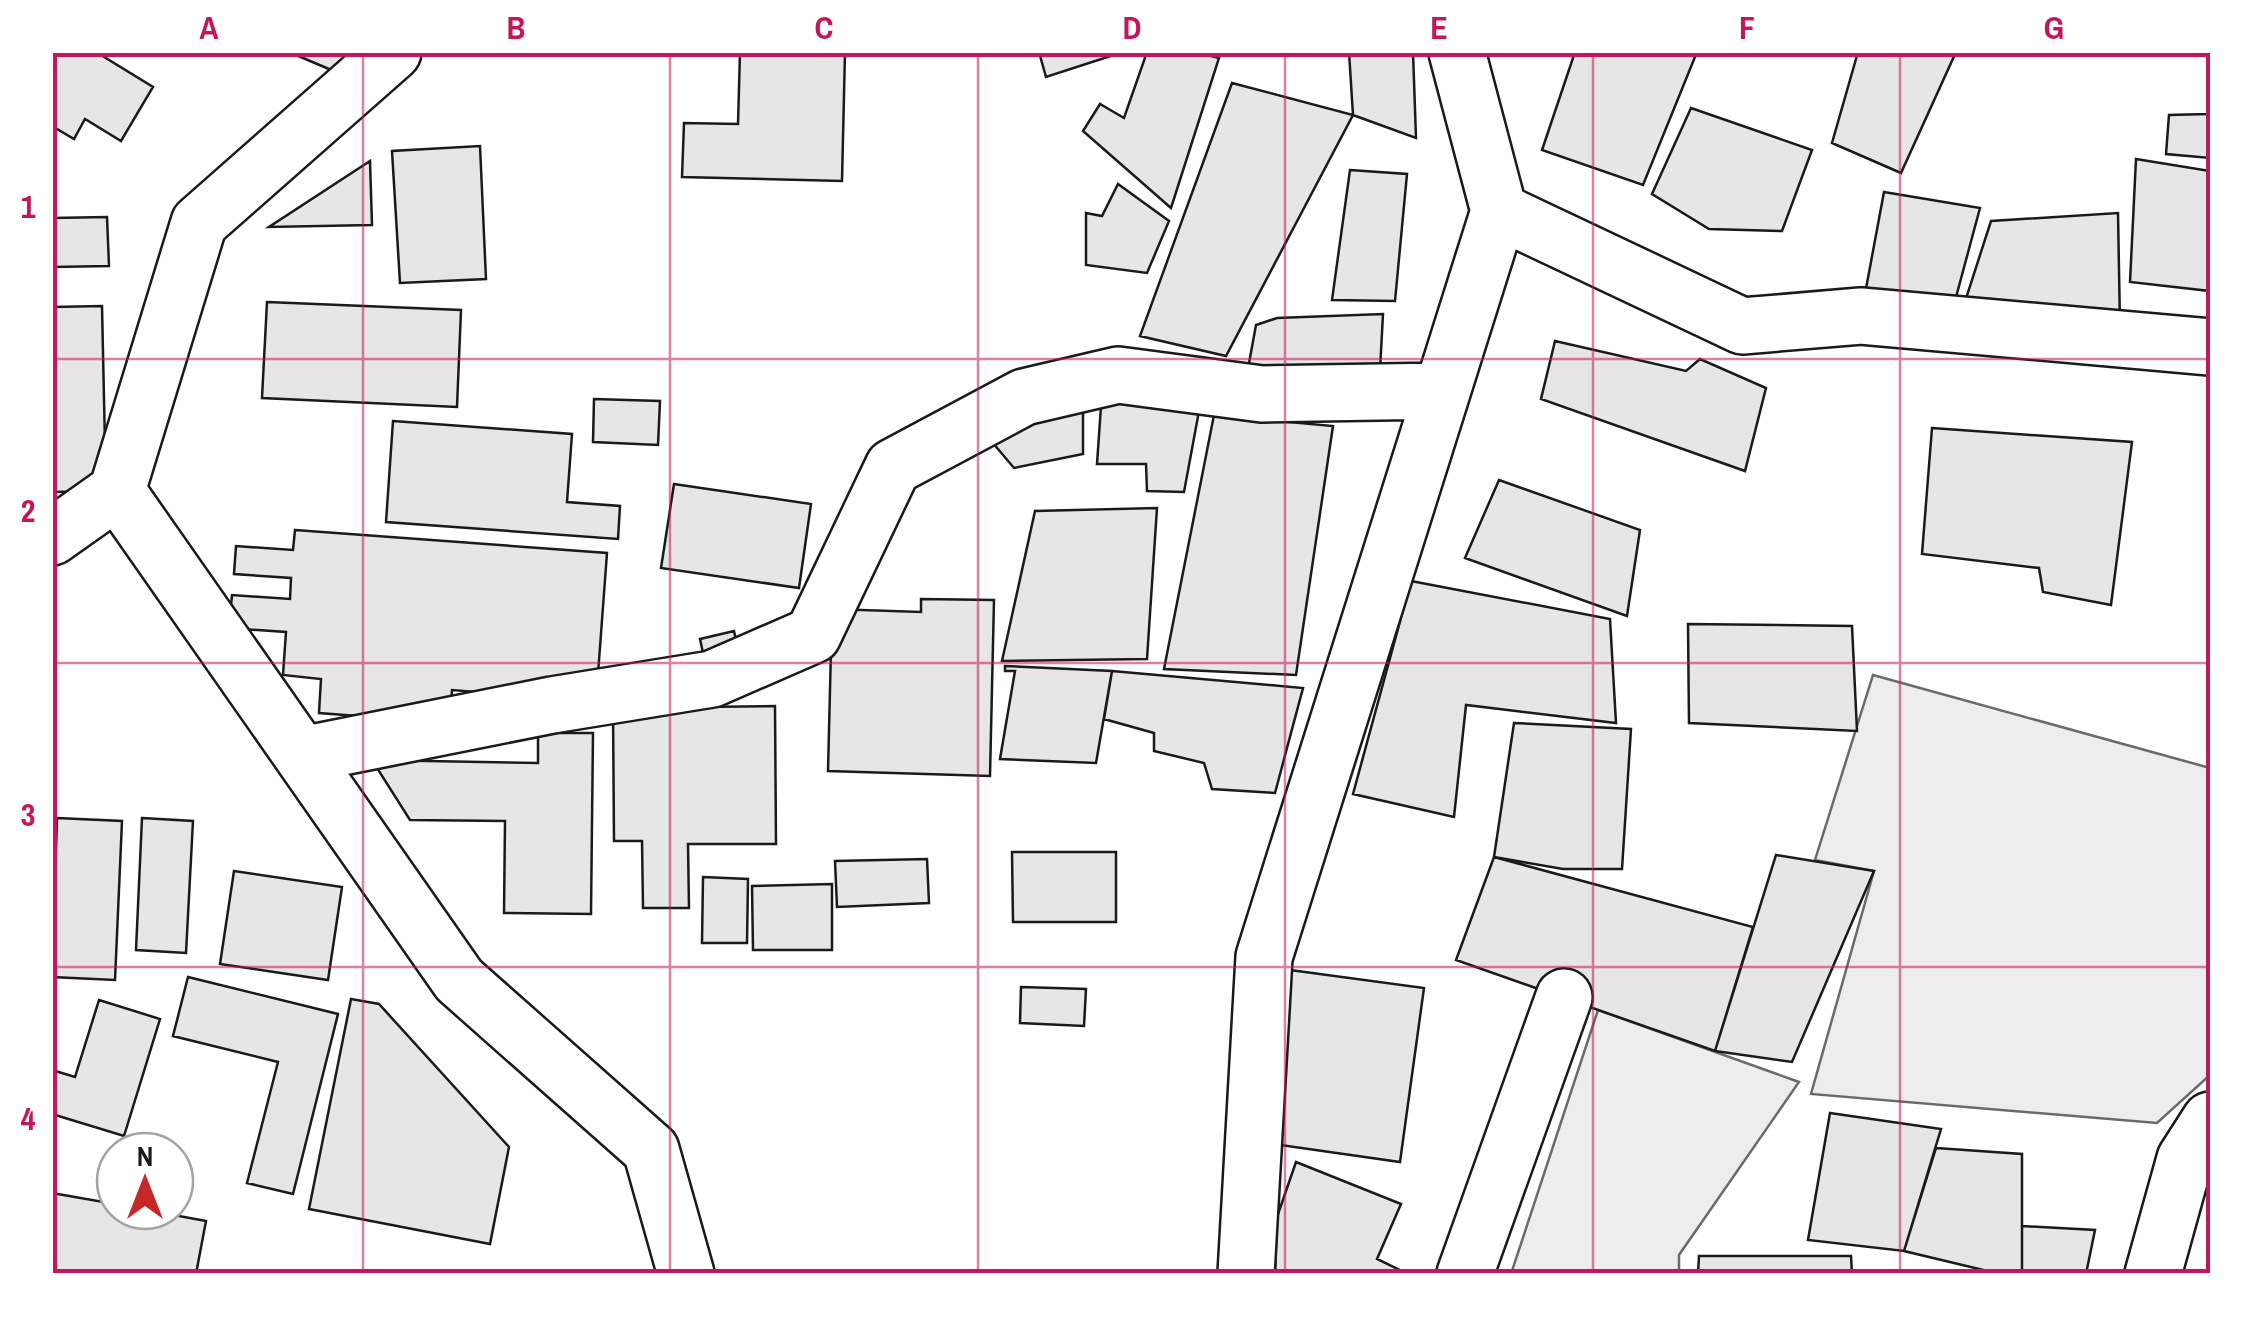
<svg xmlns="http://www.w3.org/2000/svg" width="2263" height="1326" viewBox="0 0 2263 1326" font-family="'Archivo Narrow',sans-serif">
  <style>
    .built { fill: #ededed; stroke: #6a6a6a; stroke-width: 2.5 }
    .building { fill: #e6e6e6; stroke: #1a1a1a; stroke-width: 2.5 }
    .lines { fill: none; stroke-linecap: round; stroke-linejoin: round }
    .minor-casing { stroke: #1a1a1a; stroke-width: 60 }
    .minor { stroke: #fff; stroke-width: 55 }
    .grid { fill: none; stroke: #c2185b; stroke-width: 2.5; stroke-opacity: 0.55 }
    .neatline { fill: none; stroke: #c2185b; stroke-width: 4 }
    .grid-label { font-size: 32px; text-anchor: middle; font-weight: bold; fill: #c2185b }
  </style>
  <rect width="100%" height="100%" fill="#fff"/>
  <path class="built" d="M 1873,675 L 2210,768 L 2210,1075 L 2157,1123 L 1811,1094 L 1874,871 L 1815,860 Z
    M 1598,1010 L 1799,1082 L 1679,1255 L 1679,1273 L 1511,1274 Z"/>
  <path class="building" d="M 52,52 L 96,52 L 153,87 L 121,141 L 85,119 L 74,139 L 52,126 Z
    M 289,52 L 352,52 L 343,75 Z
    M 740,52 L 845,52 L 842,181 L 682,177 L 684,123 L 738,124 Z
    M 1039,52 L 1123,52 L 1046,77 Z
    M 1147,52 L 1196,52 L 1219,58 L 1171,208 L 1083,131 L 1100,104 L 1124,118 Z
    M 1349,52 L 1413,52 L 1416,138 L 1353,115 Z
    M 1575,52 L 1697,52 L 1643,185 L 1542,150 Z
    M 1858,52 L 1956,52 L 1901,173 L 1832,143 Z
    M 1232,83 L 1353,115 L 1226,356 L 1140,336 Z
    M 2210,93 L 2210,158 L 2166,154 L 2169,115 L 2207,114 Z
    M 1691,108 L 1812,150 L 1782,231 L 1709,229 L 1652,194 Z
    M 480,146 L 486,279 L 400,283 L 392,151 Z
    M 2136,159 L 2210,171 L 2210,291 L 2130,282 Z
    M 370,161 L 372,225 L 269,227 Z
    M 1350,170 L 1407,174 L 1395,301 L 1332,300 Z
    M 1118,184 L 1169,221 L 1147,273 L 1086,265 L 1086,213 L 1102,216 Z
    M 1884,192 L 1980,208 L 1952,312 L 1865,294 Z
    M 2118,213 L 2120,326 L 1961,314 L 1991,221 Z
    M 107,217 L 109,266 L 52,267 L 52,218 Z
    M 267,302 L 461,310 L 457,407 L 262,398 Z
    M 102,306 L 106,491 L 52,492 L 52,307 Z
    M 1383,314 L 1380,370 L 1247,374 L 1256,325 L 1277,318 Z
    M 1555,341 L 1686,371 L 1700,359 L 1766,388 L 1745,471 L 1541,399 Z
    M 1102,392 L 1202,395 L 1184,492 L 1147,491 L 1146,464 L 1097,464 Z
    M 1083,394 L 1083,454 L 1014,468 L 987,436 Z
    M 594,399 L 660,401 L 658,445 L 593,442 Z
    M 1214,415 L 1333,426 L 1296,675 L 1164,669 Z
    M 393,421 L 572,434 L 567,502 L 620,506 L 618,539 L 386,522 Z
    M 1932,428 L 2132,442 L 2111,605 L 2043,592 L 2039,568 L 1922,554 Z
    M 1499,480 L 1640,530 L 1627,616 L 1465,558 Z
    M 674,484 L 811,504 L 799,588 L 661,568 Z
    M 1157,508 L 1147,659 L 1002,661 L 1035,511 Z
    M 295,530 L 607,553 L 596,701 L 452,690 L 450,723 L 319,713 L 321,679 L 283,675 L 286,632 L 229,628 L 232,595 L 290,599 L 291,578 L 234,574 L 236,546 L 293,550 Z
    M 1411,581 L 1610,619 L 1616,723 L 1466,705 L 1454,817 L 1353,794 Z
    M 921,599 L 994,600 L 990,776 L 828,771 L 832,609 L 921,612 Z
    M 1688,624 L 1852,626 L 1857,731 L 1689,723 Z
    M 734,631 L 740,659 L 706,667 L 700,639 Z
    M 1005,666 L 1112,671 L 1096,763 L 1000,759 L 1015,671 L 1005,671 Z
    M 1112,671 L 1303,688 L 1275,793 L 1212,789 L 1204,763 L 1154,751 L 1154,733 L 1104,719 Z
    M 775,706 L 776,844 L 688,844 L 689,908 L 643,908 L 642,841 L 614,841 L 613,708 Z
    M 1514,723 L 1631,729 L 1622,869 L 1563,869 L 1494,857 Z
    M 538,733 L 593,733 L 591,914 L 504,913 L 505,821 L 410,820 L 372,760 L 538,763 Z
    M 57,818 L 122,821 L 115,980 L 52,977 Z
    M 142,818 L 193,821 L 186,953 L 136,950 Z
    M 1012,852 L 1116,852 L 1116,922 L 1013,922 Z
    M 1776,855 L 1874,871 L 1792,1062 L 1715,1051 Z
    M 1494,857 L 1753,927 L 1715,1051 L 1456,960 Z
    M 927,859 L 929,903 L 837,907 L 835,861 Z
    M 234,871 L 342,887 L 328,980 L 220,964 Z
    M 703,877 L 748,879 L 747,943 L 702,943 Z
    M 832,884 L 832,950 L 753,950 L 752,886 Z
    M 1290,970 L 1424,988 L 1400,1162 L 1266,1143 Z
    M 188,977 L 338,1014 L 293,1194 L 247,1183 L 278,1062 L 173,1036 Z
    M 1021,987 L 1086,989 L 1084,1026 L 1020,1023 Z
    M 351,999 L 379,1004 L 509,1147 L 490,1244 L 309,1209 Z
    M 99,1000 L 160,1019 L 124,1136 L 52,1114 L 52,1070 L 75,1077 Z
    M 1830,1113 L 1941,1129 L 1904,1251 L 1808,1240 Z
    M 1936,1148 L 2022,1154 L 2022,1274 L 2000,1274 L 1904,1251 Z
    M 1296,1162 L 1401,1204 L 1377,1259 L 1408,1274 L 1275,1274 L 1277,1217 Z
    M 52,1193 L 115,1204 L 115,1211 L 152,1211 L 206,1221 L 196,1274 L 52,1274 Z
    M 2022,1226 L 2095,1230 L 2086,1274 L 2022,1274 Z
    M 1699,1256 L 1851,1256 L 1852,1274 L 1698,1274 Z"/>
  <g class="lines">
    <defs>
      <path id="minor" d="M 1499,211 L 1742,326 L 1861,316 L 2210,347
        M 117,491 L 459,980 L 651,1150 L 686,1274
        M 52,537 L 117,491 L 199,223 L 393,52
        M 302,755 L 552,705 L 712,679 L 813,635 L 893,467 L 1024,397 L 1118,375 L 1262,394 L 1442,391
        M 1246,1274 L 1264,957 L 1499,211 L 1457,52
        M 1465,1274 L 1564,997
        M 2153,1274 L 2185,1159 L 2210,1120"/>
    </defs>
    <use href="#minor" class="minor-casing"/>
    <use href="#minor" class="minor"/>
  </g>
  <path class="grid" d="M 363,52 L 363,1274M 670,52 L 670,1274M 978,52 L 978,1274M 1285,52 L 1285,1274M 1593,52 L 1593,1274M 1900,52 L 1900,1274M 52,359 L 2210,359M 52,663 L 2210,663M 52,967 L 2210,967"/>
  <rect width="2263" height="1326" fill="none" stroke="#ffffff" stroke-width="110"/>
  <g transform="translate(145 1181)"><circle r="48" fill="#ffffff" stroke="#a3a3a3" stroke-width="2.5"/>
  <path d="M0-8L18 38L0 25L-18 38Z" fill="#c62828"/>
  <text y="-15" font-size="28" font-weight="bold" text-anchor="middle" fill="#1a1a1a">N</text>
  </g>
  <rect x="55" y="55" width="2153" height="1216" class="neatline"/>
  <g class="grid-label">
    <text x="209" y="39">A</text>
    <text x="516" y="39">B</text>
    <text x="824" y="39">C</text>
    <text x="1132" y="39">D</text>
    <text x="1439" y="39">E</text>
    <text x="1747" y="39">F</text>
    <text x="2054" y="39">G</text>
    <text x="28" y="218">1</text>
    <text x="28" y="522">2</text>
    <text x="28" y="826">3</text>
    <text x="28" y="1130">4</text>
  </g>
</svg>
